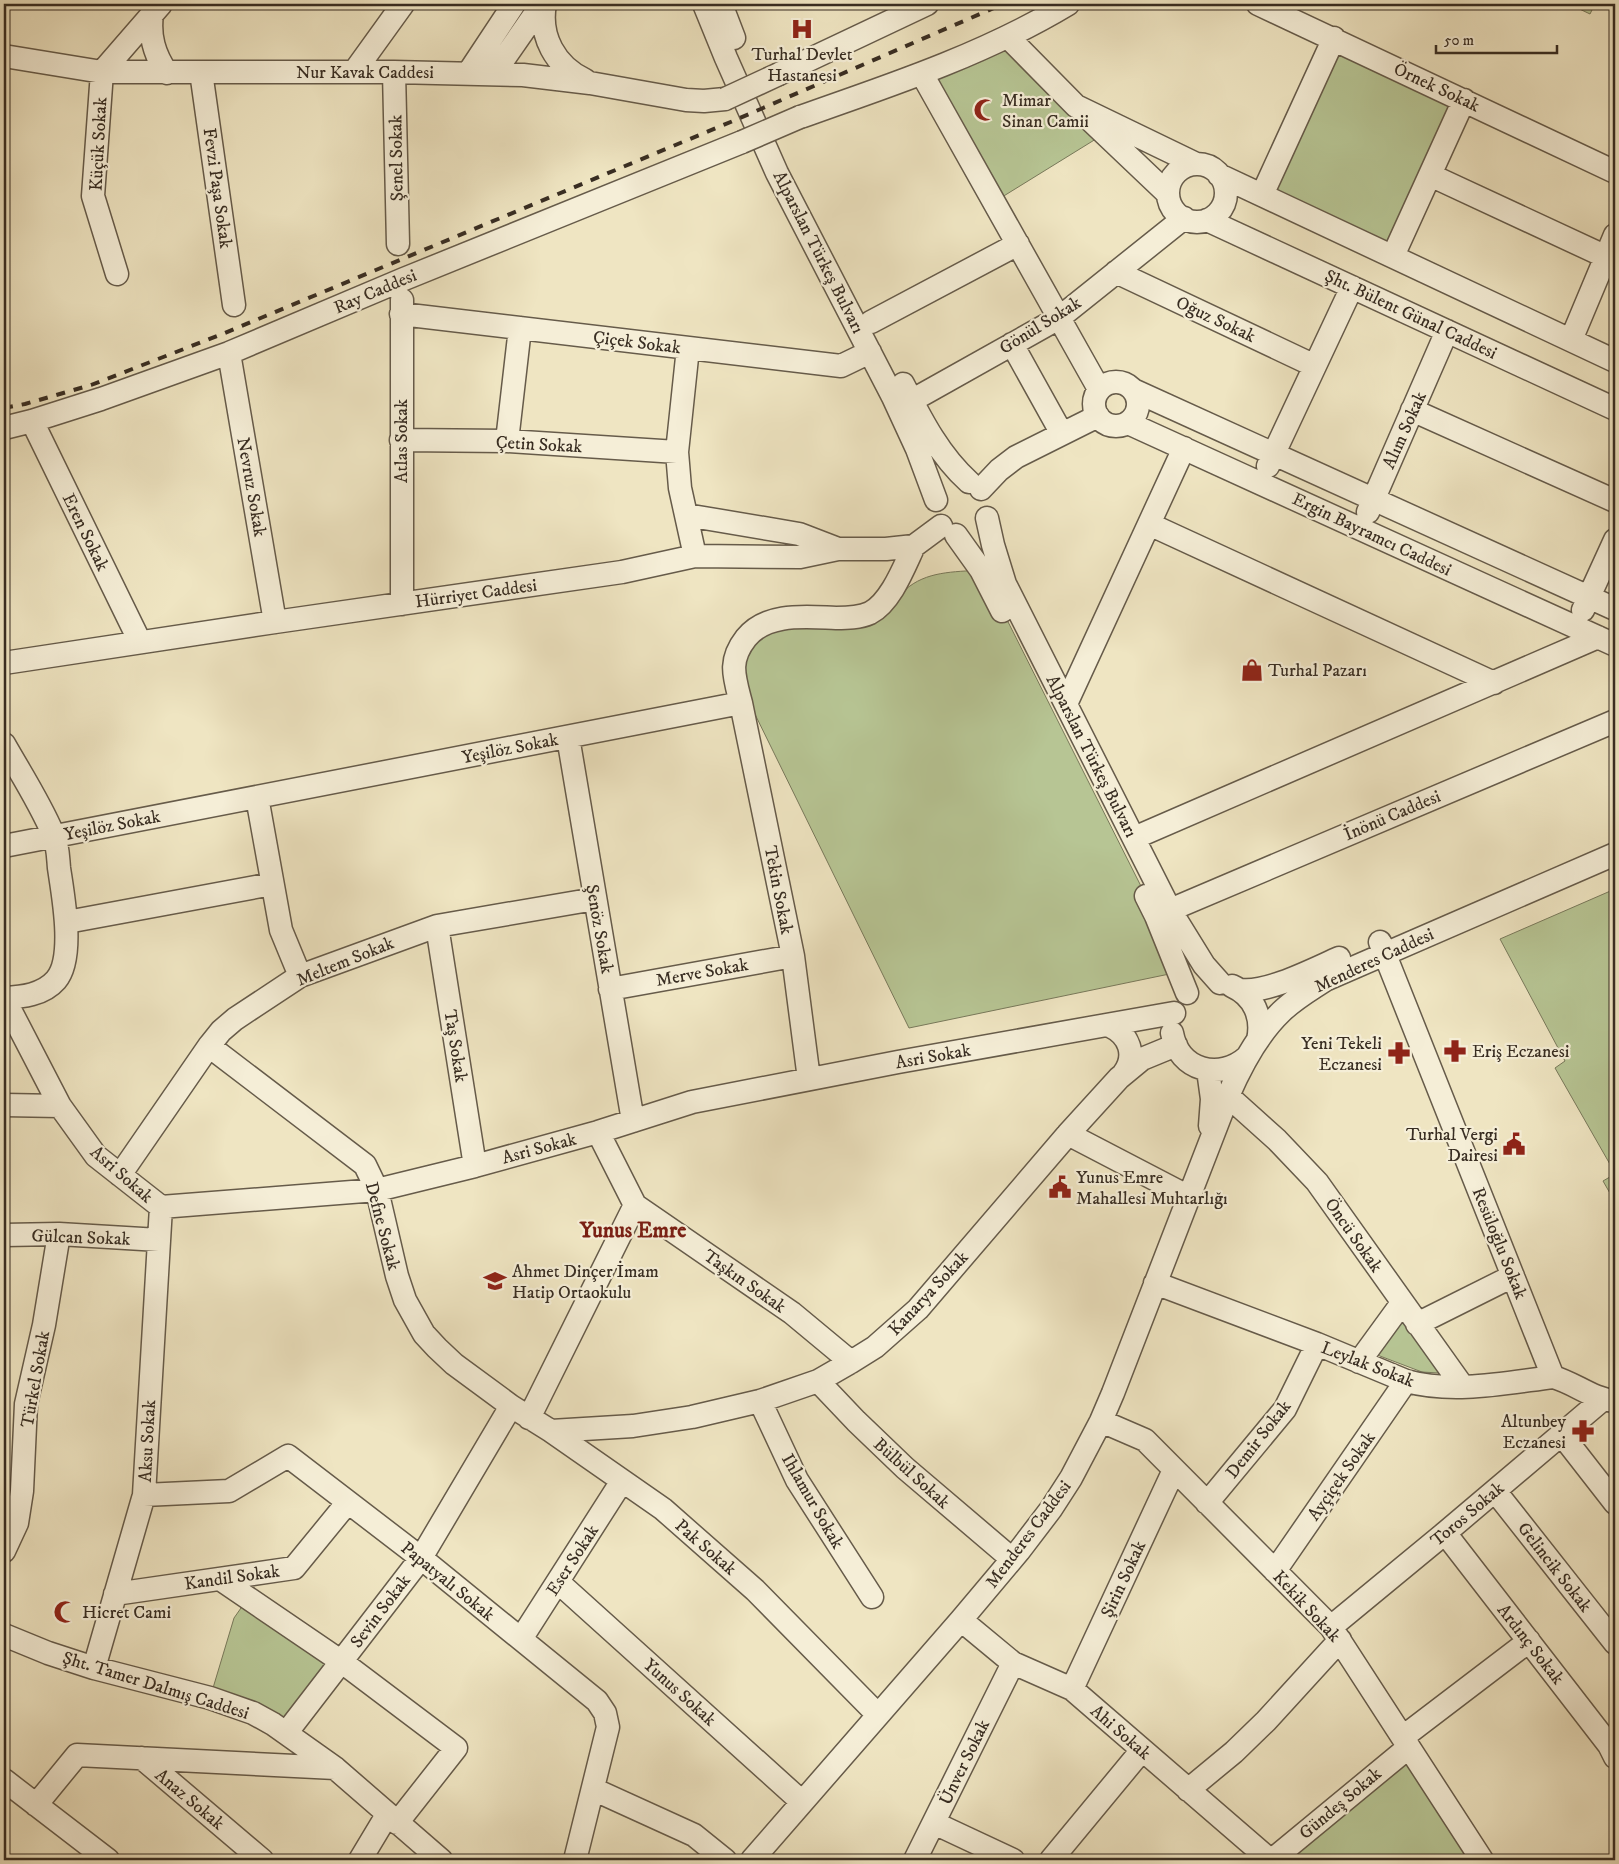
<svg xmlns="http://www.w3.org/2000/svg" width="1619" height="1864" viewBox="0 0 1619 1864" font-family="'IM FELL DW Pica',serif">
  <style>
    .green { fill: #b7c594; stroke: #78795b }
    .lines { fill: none; stroke-linecap: round; stroke-linejoin: round }
    .minor-casing { stroke: #665b4a; stroke-width: 25 }
    .minor { stroke: #f5eed7; stroke-width: 22 }
    .rail { stroke: #382d22; stroke-width: 4; stroke-dasharray: 9 9; stroke-linecap: butt }
    .minor-bridge-casing { stroke: #665b4a; stroke-width: 25; stroke-linecap: butt }
    .minor-bridge { stroke: #f5eed7; stroke-width: 22 }
    .labels { text-anchor: middle; stroke-width: 4.5; stroke-linejoin: round; paint-order: stroke }
    .poi-label { font-size: 18px; fill: #382d22; stroke: #f5eed7; text-anchor: start }
    .street-label { font-size: 18px; fill: #382d22; stroke: #f5eed7 }
    .district-label { font-size: 22px; font-weight: bold; fill: #7a1f14; stroke: #f5eed7 }
  </style>
  <rect width="100%" height="100%" fill="#efe5c2"/>
  <filter id="stains"><feTurbulence type="fractalNoise" baseFrequency=".004" numOctaves="4"/><feColorMatrix values="0 0 0 0 .2 0 0 0 0 .09 0 0 0 0 .02 0 0 0 .5 -.17"/></filter>
  <radialGradient id="worn" r=".72"><stop offset=".6" stop-color="#630" stop-opacity="0"/><stop offset="1" stop-color="#630" stop-opacity=".3"/></radialGradient>
  <path class="green" d="M 1569,4 L 1595,4 L 1590,14 Z
    M 1008,37 L 1104,134 L 994,202 L 922,74 Z
    M 1334,38 L 1464,100 L 1393,256 L 1262,195 Z
    M 981,570 L 992,590 L 1156,916 L 1179,972 L 909,1028 L 748,700 L 740,674 L 748,646 L 760,633 L 820,624 L 905,590 C 926,571 954,572 981,570 Z
    M 1615,889 L 1615,1173 L 1555,1068 L 1565,1061 L 1500,939 Z
    M 1615,1174 L 1615,1202 L 1603,1181 Z
    M 1400,1319 L 1442,1370 L 1439,1373 L 1422,1372 L 1372,1353 Z
    M 248,1598 L 342,1662 L 287,1732 L 210,1698 L 234,1618 Z
    M 1409,1747 L 1482,1860 L 1272,1860 Z"/>
  <g class="lines">
    <defs>
      <path id="minor" d="M 545,4 C 539,36 555,66 585,80
        M 704,4 L 726,58 L 777,173 L 893,397 L 917,449 L 936,500
        M 721,4 L 734,38
        M 1258,4 L 1615,172
        M 152,14 C 149,36 154,54 167,73
        M 1008,37 L 1076,106 L 1196,164
        M 4,56 L 102,72 L 394,72 L 523,75 L 590,83 L 686,100 L 704,101 L 725,99
        M 201,72 L 234,305
        M 354,72 L 403,4
        M 394,72 L 398,244
        M 469,72 L 514,4
        M 494,73 L 542,4
        M 779,74 L 927,4
        M 922,74 L 1099,389
        M 800,117 C 892,85 985,54 1068,4
        M 1087,117 L 1168,194
        M1168 193a29 29 0 1 1 58 0a29 29 0 1 1-58 0Z
        M 1219,175 L 1615,361
        M 1430,175 L 1615,261
        M 1262,195 L 1334,38
        M 1207,220 L 1615,409
        M 1393,256 L 1464,100
        M 1116,272 L 1315,366
        M 117,274 L 93,196 L 102,72 L 161,4
        M 401,314 L 841,366 L 870,352
        M 871,322 L 1018,244
        M 1571,340 L 1615,235
        M 1012,344 L 1062,434
        M 688,348 L 677,452 L 680,488 L 695,556
        M 229,353 L 275,622
        M1094 404a22 22 0 1 1 44 0a22 22 0 1 1-44 0Z
        M 903,384 C 921,419 939,455 969,482
        M 1133,390 L 1615,609
        M 911,401 L 1059,318 L 1184,218
        M 1412,410 L 1615,501
        M 32,421 L 140,642
        M 1128,423 L 1615,645
        M 4,428 L 32,421 L 101,399 L 229,353 L 404,279 L 742,142
        M 401,440 L 507,441 L 677,452
        M 507,441 L 520,328
        M 1268,466 L 1352,287
        M 981,489 L 999,470 L 1016,457 L 1098,416
        M 1368,512 L 1447,331
        M 686,515 L 799,534 L 838,549
        M 987,518 L 993,545 L 1005,584 L 1170,910 L 1204,965 L 1220,983
        M 1149,524 L 1494,683
        M 956,535 L 981,570 L 1002,611
        M 402,604 L 402,300
        M 1583,610 L 1615,540
        M 4,663 L 275,622 L 622,572 L 695,556 L 800,557 L 838,549 L 886,549 L 914,546 L 941,526
        M 1066,704 L 1184,448
        M 568,737 L 633,1121
        M 4,744 C 21,774 40,803 53,834 C 58,844 58,857 59,868 C 63,895 75,958 56,980 C 43,995 22,997 4,998
        M 257,797 L 281,930 L 300,976
        M 1134,838 L 1598,637
        M 4,846 L 741,703
        M 1146,896 L 1156,916 L 1187,993
        M 1170,910 L 1615,721
        M 67,922 L 272,884
        M 437,926 L 475,1166
        M 1380,942 L 1553,1377
        M 1232,986 C 1254,996 1263,1017 1258,1040
        M 610,989 L 793,956
        M 1241,990 C 1268,993 1314,969 1339,958
        M 4,998 L 60,1106 L 96,1156 L 161,1207 L 377,1190 L 475,1166 L 598,1132 L 692,1102 L 898,1062 L 1174,1013
        M 1110,1026 C 1129,1035 1137,1055 1124,1073
        M 1172,1033 C 1179,1071 1220,1081 1247,1057
        M 209,1046 L 365,1165 L 377,1190 L 397,1276 L 405,1300 L 424,1334 L 437,1348 L 454,1364 L 511,1406 L 551,1431 L 663,1509 L 755,1590 L 878,1715
        M 1208,1070 L 1212,1099 L 1210,1126
        M 809,1079 L 793,956 L 741,703 C 734,676 728,661 746,638 C 767,612 806,617 836,618 C 847,618 859,618 870,613 C 891,602 904,567 914,546
        M 1228,1096 L 1277,1140 L 1317,1182 L 1463,1387
        M 4,1105 L 60,1106
        M 1068,1134 L 1189,1197
        M 120,1175 L 209,1046 L 221,1031 L 235,1019 L 300,976 L 437,926 L 595,899
        M 635,1205 L 792,1313 L 851,1362
        M 4,1235 L 59,1234 L 159,1240
        M 1155,1283 L 1317,1344 L 1406,1381 C 1454,1394 1505,1383 1553,1377 C 1575,1383 1592,1399 1615,1401
        M 1417,1324 L 1513,1276
        M 1359,1362 L 1402,1303
        M 818,1381 L 856,1421 L 905,1468 L 1012,1559
        M 760,1401 L 797,1480 L 872,1597
        M 529,1418 L 635,1205 L 598,1132
        M 1101,1421 L 1145,1440 L 1331,1627 L 1482,1860
        M 551,1431 L 633,1426 L 692,1417 L 760,1401 L 818,1381 L 851,1362 L 875,1347 L 918,1309 L 1068,1134 L 1119,1078 L 1142,1059 L 1176,1045
        M 1562,1435 L 1615,1503
        M 1495,1491 L 1615,1643
        M 144,1495 L 229,1491 L 288,1456 L 421,1558 L 597,1701 L 605,1713 L 608,1727 L 575,1860
        M 1207,1503 L 1285,1409 L 1317,1344
        M 1445,1533 L 1609,1745 L 1615,1757
        M 4,1551 L 17,1523 L 22,1491 L 26,1404 L 44,1325 L 59,1234
        M 1275,1571 L 1406,1381
        M 220,1579 L 342,1662 L 456,1748 L 397,1823
        M 558,1582 L 802,1802
        M 115,1594 L 294,1568 L 348,1502
        M 961,1620 L 1013,1663 L 1072,1689 L 1270,1860
        M 1331,1627 L 1445,1533 L 1602,1400
        M 4,1635 L 48,1653 L 94,1668 L 210,1698 L 253,1713 L 273,1724 L 335,1768 L 441,1860
        M 521,1639 L 622,1481
        M 94,1668 L 144,1495 L 161,1207
        M 1072,1689 L 1174,1470
        M 287,1732 L 421,1558 L 511,1406
        M 1403,1737 L 1529,1641
        M 142,1758 L 262,1860
        M 4,1780 L 108,1860
        M 593,1789 L 694,1835 L 725,1860
        M 1188,1790 L 1234,1752 L 1266,1721 L 1340,1640
        M 36,1805 L 77,1755 L 335,1768
        M 934,1823 L 1013,1860
        M 360,1860 L 387,1815
        M 752,1860 L 961,1620 L 1019,1551 L 1051,1509 L 1071,1478 L 1101,1421 L 1113,1393 L 1228,1096 C 1241,1066 1257,1035 1281,1012 C 1294,999 1310,990 1325,980 L 1615,854
        M 915,1860 L 1013,1663
        M 1051,1860 L 1142,1750
        M 1272,1860 L 1409,1747"/>
    </defs>
    <use href="#minor" class="minor-casing"/>
    <use href="#minor" class="minor"/>
    <path class="rail" d="M 4,408 L 25,404 L 91,385 L 220,335 L 733,121 L 1003,4"/>
    <defs>
      <path id="minor-bridge" d="M 725,99 L 779,74
        M 742,142 L 800,117"/>
    </defs>
    <use href="#minor-bridge" class="minor-bridge-casing"/>
    <use href="#minor-bridge" class="minor-bridge"/>
  </g>
  <defs>
    <symbol id="hospital-bare" viewBox="-9 -9 18 18"><path d="M-5-5h3v3.5h4V-5h3V5h-3V1.5h-4V5h-3Z" fill="#8f2418" stroke="#f5eed7" stroke-width="2.5" paint-order="stroke"/></symbol>
    <symbol id="mosque-bare" viewBox="-9 -9 18 18"><path d="M3.5-4.9A6 6 0 1 0 3.5 4.9A5 5 0 1 1 3.5-4.9Z" fill="#8f2418" stroke="#f5eed7" stroke-width="2.5" paint-order="stroke"/></symbol>
    <symbol id="shop-bare" viewBox="-9 -9 18 18"><path d="M-5-2.5h2.3a2.7 3.5 0 0 1 5.4 0H5L5.5 6h-11ZM-1.5-2.5h3a1.5 2.3 0 0 0-3 0Z" fill="#8f2418" stroke="#f5eed7" stroke-width="2.5" paint-order="stroke"/></symbol>
    <symbol id="pharmacy-bare" viewBox="-9 -9 18 18"><path d="M-2-6h4v4h4v4h-4v4h-4v-4h-4v-4h4Z" fill="#8f2418" stroke="#f5eed7" stroke-width="2.5" paint-order="stroke"/></symbol>
    <symbol id="civic-bare" viewBox="-9 -9 18 18"><path d="M-.6-6.5H3V-4.5H.6V-3L4-1V1h2V6H-6V1h2V-1L-.6-3ZM-1.2 2.5V6h2.4V2.5Z" fill="#8f2418" stroke="#f5eed7" stroke-width="2.5" paint-order="stroke"/></symbol>
    <symbol id="school-bare" viewBox="-9 -9 18 18"><path d="M0-5L7-2L0 1L-7-2ZM-4 1L0 2.5L4 1V4Q0 6-4 4Z" fill="#8f2418" stroke="#f5eed7" stroke-width="2.5" paint-order="stroke"/></symbol>
  </defs>
  <g fill-rule="evenodd">
    <use href="#hospital-bare" x="786" y="13" width="32" height="32"/>
    <use href="#mosque-bare" x="969" y="94" width="32" height="32"/>
    <use href="#shop-bare" x="1236" y="654" width="32" height="32"/>
    <use href="#pharmacy-bare" x="1439" y="1035" width="32" height="32"/>
    <use href="#pharmacy-bare" x="1383" y="1037" width="32" height="32"/>
    <use href="#civic-bare" x="1498" y="1128" width="32" height="32"/>
    <use href="#civic-bare" x="1044" y="1171" width="32" height="32"/>
    <use href="#school-bare" x="479" y="1265" width="32" height="32"/>
    <use href="#pharmacy-bare" x="1567" y="1415" width="32" height="32"/>
    <use href="#mosque-bare" x="49" y="1596" width="32" height="32"/>
  </g>
  <g class="labels">
    <g class="poi-label">
      <text x="802" y="60" text-anchor="middle">Turhal Devlet<tspan x="802" dy="21">Hastanesi</tspan></text>
      <text x="1002" y="106">Mimar<tspan x="1002" dy="21">Sinan Camii</tspan></text>
      <text x="1268" y="676">Turhal Pazarı</text>
      <text x="1382" y="1049" text-anchor="end">Yeni Tekeli<tspan x="1382" dy="21">Eczanesi</tspan></text>
      <text x="1472" y="1057">Eriş Eczanesi</text>
      <text x="1498" y="1140" text-anchor="end">Turhal Vergi<tspan x="1498" dy="21">Dairesi</tspan></text>
      <text x="1076" y="1183">Yunus Emre<tspan x="1076" dy="21">Mahallesi Muhtarlığı</tspan></text>
      <text x="512" y="1277">Ahmet Dinçer İmam<tspan x="512" dy="21">Hatip Ortaokulu</tspan></text>
      <text x="1566" y="1427" text-anchor="end">Altunbey<tspan x="1566" dy="21">Eczanesi</tspan></text>
      <text x="82" y="1618">Hicret Cami</text>
    </g>
    <g class="street-label">
      <text x="365" y="78">Nur Kavak Caddesi</text>
      <text transform="translate(1437 87) rotate(25)" y="6">Örnek Sokak</text>
      <text transform="translate(98 144) rotate(-87)" y="6">Küçük Sokak</text>
      <text transform="translate(396 158) rotate(-91)" y="6">Şenel Sokak</text>
      <text transform="translate(218 188) rotate(82)" y="6">Fevzi Paşa Sokak</text>
      <text transform="translate(819 252) rotate(63)" y="6">Alparslan Türkeş Bulvarı</text>
      <text transform="translate(375 291) rotate(-23)" y="6">Ray Caddesi</text>
      <text transform="translate(1411 314) rotate(25)" y="6">Şht. Bülent Günal Caddesi</text>
      <text transform="translate(1216 319) rotate(25)" y="6">Oğuz Sokak</text>
      <text transform="translate(1040 325) rotate(-32)" y="6">Gönül Sokak</text>
      <text transform="translate(637 342) rotate(7)" y="6">Çiçek Sokak</text>
      <text transform="translate(1404 430) rotate(-66)" y="6">Alım Sokak</text>
      <text transform="translate(401 441) rotate(-90)" y="6">Atlas Sokak</text>
      <text transform="translate(539 444) rotate(3)" y="6">Çetin Sokak</text>
      <text transform="translate(252 487) rotate(80)" y="6">Nevruz Sokak</text>
      <text transform="translate(86 532) rotate(64)" y="6">Eren Sokak</text>
      <text transform="translate(1372 534) rotate(25)" y="6">Ergin Bayramcı Caddesi</text>
      <text transform="translate(476 593) rotate(-8)" y="6">Hürriyet Caddesi</text>
      <text transform="translate(510 748) rotate(-11)" y="6">Yeşilöz Sokak</text>
      <text transform="translate(1092 756) rotate(63)" y="6">Alparslan Türkeş Bulvarı</text>
      <text transform="translate(1392 815) rotate(-23)" y="6">İnönü Caddesi</text>
      <text transform="translate(112 825) rotate(-11)" y="6">Yeşilöz Sokak</text>
      <text transform="translate(779 890) rotate(79)" y="6">Tekin Sokak</text>
      <text transform="translate(600 929) rotate(80)" y="6">Şenöz Sokak</text>
      <text transform="translate(1374 960) rotate(-25)" y="6">Menderes Caddesi</text>
      <text transform="translate(345 961) rotate(-22)" y="6">Meltem Sokak</text>
      <text transform="translate(702 972) rotate(-10)" y="6">Merve Sokak</text>
      <text transform="translate(456 1046) rotate(81)" y="6">Taş Sokak</text>
      <text transform="translate(933 1056) rotate(-10)" y="6">Asri Sokak</text>
      <text transform="translate(539 1148) rotate(-15)" y="6">Asri Sokak</text>
      <text transform="translate(122 1174) rotate(41)" y="6">Asri Sokak</text>
      <text transform="translate(383 1226) rotate(75)" y="6">Defne Sokak</text>
      <text transform="translate(1354 1235) rotate(55)" y="6">Öncü Sokak</text>
      <text transform="translate(81 1237) rotate(2)" y="6">Gülcan Sokak</text>
      <text transform="translate(1500 1243) rotate(68)" y="6">Resüloğlu Sokak</text>
      <text transform="translate(745 1281) rotate(35)" y="6">Taşkın Sokak</text>
      <text transform="translate(928 1293) rotate(-47)" y="6">Kanarya Sokak</text>
      <text transform="translate(1368 1364) rotate(21)" y="6">Leylak Sokak</text>
      <text transform="translate(35 1379) rotate(-80)" y="6">Türkel Sokak</text>
      <text transform="translate(1258 1439) rotate(-52)" y="6">Demir Sokak</text>
      <text transform="translate(147 1441) rotate(-87)" y="6">Aksu Sokak</text>
      <text transform="translate(912 1473) rotate(42)" y="6">Bülbül Sokak</text>
      <text transform="translate(1341 1476) rotate(-55)" y="6">Ayçiçek Sokak</text>
      <text transform="translate(813 1501) rotate(60)" y="6">Ihlamur Sokak</text>
      <text transform="translate(1467 1514) rotate(-40)" y="6">Toros Sokak</text>
      <text transform="translate(1028 1534) rotate(-53)" y="6">Menderes Caddesi</text>
      <text transform="translate(706 1547) rotate(41)" y="6">Pak Sokak</text>
      <text transform="translate(572 1560) rotate(-57)" y="6">Eser Sokak</text>
      <text transform="translate(1555 1567) rotate(52)" y="6">Gelincik Sokak</text>
      <text transform="translate(232 1577) rotate(-8)" y="6">Kandil Sokak</text>
      <text transform="translate(1123 1579) rotate(-65)" y="6">Şirin Sokak</text>
      <text transform="translate(448 1581) rotate(39)" y="6">Papatyalı Sokak</text>
      <text transform="translate(1307 1606) rotate(47)" y="6">Kekik Sokak</text>
      <text transform="translate(380 1611) rotate(-53)" y="6">Sevin Sokak</text>
      <text transform="translate(1531 1644) rotate(52)" y="6">Ardınç Sokak</text>
      <text transform="translate(156 1685) rotate(17)" y="6">Şht. Tamer Dalmış Caddesi</text>
      <text transform="translate(680 1692) rotate(42)" y="6">Yunus Sokak</text>
      <text transform="translate(1121 1732) rotate(41)" y="6">Ahi Sokak</text>
      <text transform="translate(964 1762) rotate(-64)" y="6">Ünver Sokak</text>
      <text transform="translate(190 1799) rotate(40)" y="6">Anaz Sokak</text>
      <text transform="translate(1340 1803) rotate(-40)" y="6">Gündeş Sokak</text>
    </g>
    <g class="district-label">
      <text x="633" y="1237">Yunus Emre</text>
    </g>
  </g>
  <rect width="1619" height="1864" fill="none" stroke="#efe5c2" stroke-width="20"/>
  <rect x="5" y="5" width="1609" height="1854" fill="none" stroke="#382d22" stroke-width="2.5"/>
  <rect x="10" y="10" width="1599" height="1844" fill="none" stroke="#382d22"/>
  <path d="M1436 45v8h121v-8" fill="none" stroke="#382d22" stroke-width="2.5"/>
  <text x="1444" y="45" font-size="15" fill="#382d22" stroke="#f5eed7" stroke-width="4" paint-order="stroke">50 m</text>
  <rect width="100%" height="100%" filter="url(#stains)"/>
  <rect width="100%" height="100%" fill="url(#worn)"/>
</svg>
